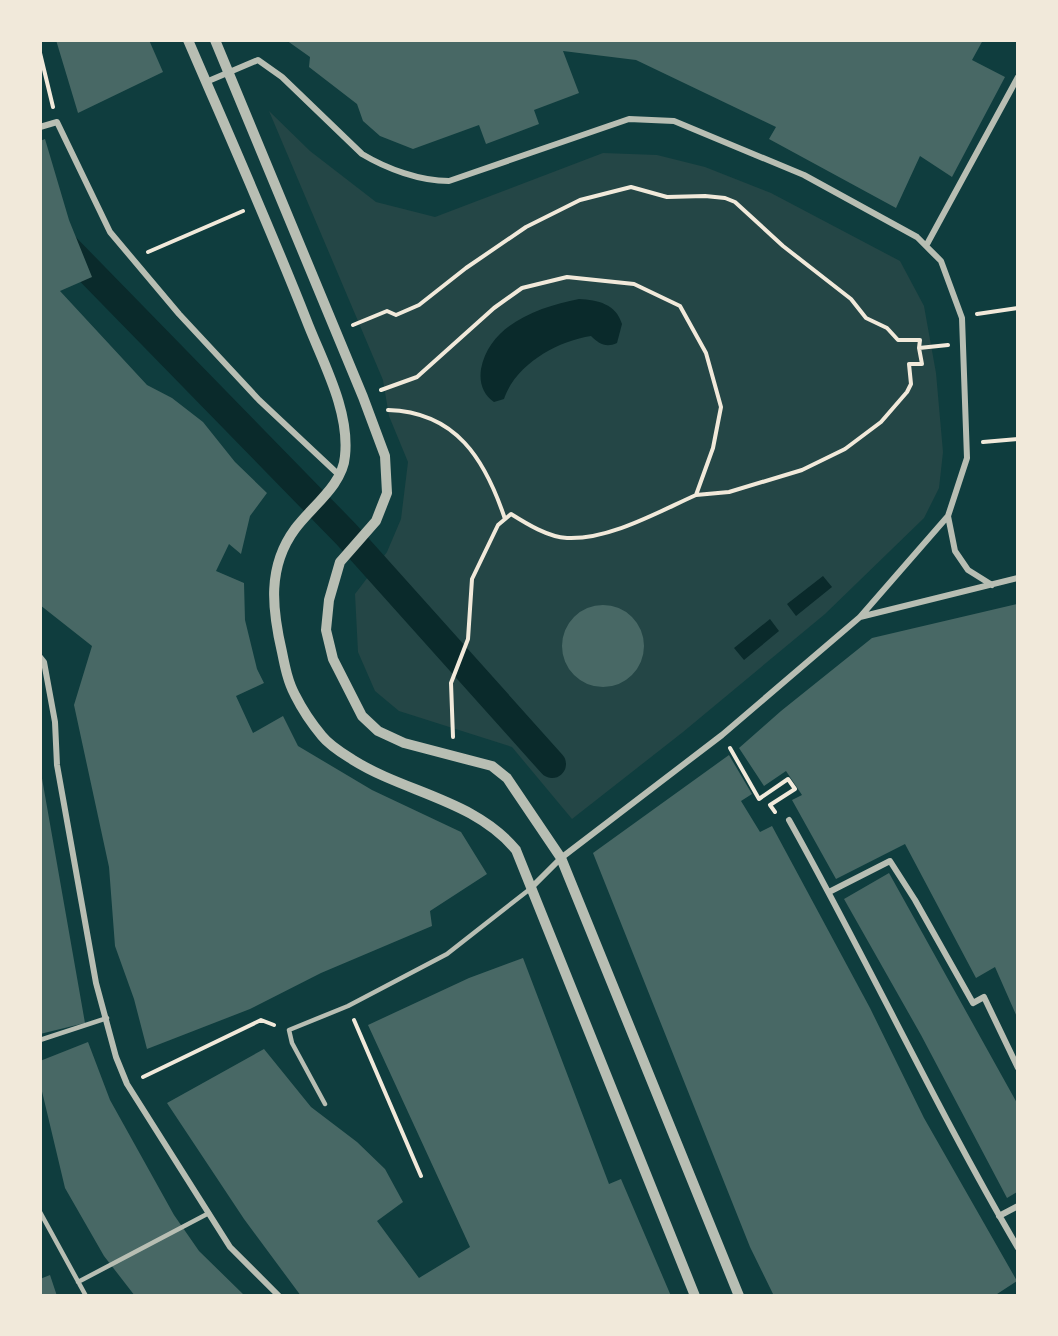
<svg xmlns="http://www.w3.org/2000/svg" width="1058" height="1336" viewBox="0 0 1058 1336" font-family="'Alegreya Sans',sans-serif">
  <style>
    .green { fill: #244646 }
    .water { fill: #0a2a2b }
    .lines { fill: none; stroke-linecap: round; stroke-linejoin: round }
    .canal { stroke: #0a2a2b; stroke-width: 28 }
    .building { fill: #486865 }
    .path { stroke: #f1e9da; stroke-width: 4 }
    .service { stroke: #b8beb3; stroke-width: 4.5 }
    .minor { stroke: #b8beb3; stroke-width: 6 }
    .tertiary { stroke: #b8beb3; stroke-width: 10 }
  </style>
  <rect width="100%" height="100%" fill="#0f3d3e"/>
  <path class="green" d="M 269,111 L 310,151 L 376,202 L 435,217 L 603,153 L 657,155 L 705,167 L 771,193 L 900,261 L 924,306 L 936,373 L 943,452 L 939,488 L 924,518 L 825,614 L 683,732 L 572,819 L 512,747 L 399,711 L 375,691 L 358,652 L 355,594 L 387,552 L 401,519 L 408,462 L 389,416 L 383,380 Z"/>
  <path class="water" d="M 579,299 C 598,300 616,304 622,324 L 617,343 C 606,348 599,344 591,336 C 557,341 515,365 504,399 L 494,402 C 483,394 479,383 481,369 C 490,324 539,307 579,299 Z
    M 823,576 L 832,587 L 796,616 L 787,604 Z
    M 770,619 L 779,631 L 744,660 L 734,648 Z"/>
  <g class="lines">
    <path class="canal" d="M 62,243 L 346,534 L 552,764"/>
  </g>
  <path class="building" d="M 56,40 L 149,40 L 163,72 L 78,113 Z
    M 286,40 L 983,40 L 972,60 L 1005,77 L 952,177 L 920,156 L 896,208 L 769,139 L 776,127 L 636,60 L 563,51 L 579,93 L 534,110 L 539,124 L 486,144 L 479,125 L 413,149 L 380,136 L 363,121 L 357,104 L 309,67 L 310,57 Z
    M 45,139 L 69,220 L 92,277 L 60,291 L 147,385 L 172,398 L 203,422 L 235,462 L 267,493 L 250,516 L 241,554 L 229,544 L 216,571 L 244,583 L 245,620 L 257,669 L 264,683 L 236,696 L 253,733 L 283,716 L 298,746 L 372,790 L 461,832 L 487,874 L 430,911 L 432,926 L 321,973 L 250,1009 L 147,1049 L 134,999 L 115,946 L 109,867 L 74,705 L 92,646 L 40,605 L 40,141 Z
    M 1017,604 L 1017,1017 L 995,967 L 976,978 L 905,844 L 836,879 L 792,800 L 802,795 L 786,771 L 764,786 L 739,748 L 781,711 L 872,638 Z
    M562 646a41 41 0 1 1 82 0a41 41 0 1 1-82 0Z
    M 729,755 L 752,794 L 741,801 L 760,832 L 772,826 L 870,1008 L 924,1118 L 1017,1281 L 994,1296 L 774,1296 L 750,1247 L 593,853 Z
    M 40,767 L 85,1023 L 40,1034 Z
    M 889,873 L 1017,1103 L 1017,1192 L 1007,1198 L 921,1035 L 844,899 Z
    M 523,958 L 609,1184 L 621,1179 L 671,1296 L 301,1296 L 244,1219 L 167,1103 L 264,1049 L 311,1107 L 357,1142 L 385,1169 L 403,1202 L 377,1221 L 419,1278 L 470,1247 L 368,1025 L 469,978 Z
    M 88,1042 L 110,1100 L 174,1215 L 199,1251 L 245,1296 L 135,1296 L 104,1256 L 65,1188 L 40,1083 L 40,1061 Z
    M 50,1275 L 57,1296 L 40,1296 L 40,1279 Z"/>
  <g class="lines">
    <path class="path" d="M 40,53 L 53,107
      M 148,252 L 243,211
      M 977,314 L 1018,308
      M 353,325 L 387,311 L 396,315 L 419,305 L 466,268 L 526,227 L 580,200 L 631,187 L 667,197 L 705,196 L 725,198 L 735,202 L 783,246 L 851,299 L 866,318 L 887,328 L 898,340 L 920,340 L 919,348
      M 381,390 L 417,377 L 494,308 L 522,288 L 567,277 L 634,284 L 680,306 L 706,353 L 721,407 L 713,448 L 696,495 L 729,492 L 802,470 L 845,449 L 881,422 L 907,392 L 911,384 L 909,364 L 922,364 L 919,348 L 948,345
      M 388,410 C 456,412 485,459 505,519
      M 983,442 L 1018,439
      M 453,737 L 451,683 L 468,639 L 472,579 L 498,525 L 511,514 C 527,524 548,537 567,538 C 609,540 658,512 696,495
      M 730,748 L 759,799 L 788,779 L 795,789 L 770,805 L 775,812
      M 354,1020 L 421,1176
      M 143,1077 L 261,1020 L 274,1025"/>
    <path class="service" d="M 40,1040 L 107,1018
      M 325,1104 L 292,1043 L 289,1030 L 348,1006 L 447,954 L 530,889
      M 40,1212 L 86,1296
      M 78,1282 L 209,1213"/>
    <path class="minor" d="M 206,82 L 258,60 L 282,77 L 362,154 C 387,169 420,181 449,181 L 629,119 L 674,121 L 804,175 L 917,237 L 941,261 L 962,318 L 967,458 L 948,516 L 955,551 L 968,570 L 992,585
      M 40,127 L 57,122 L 110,232 L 179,314 L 259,400 L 339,475
      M 926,246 L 1018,77
      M 860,617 L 1018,578
      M 40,657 L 44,662 L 55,722 L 57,765 L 96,983 L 116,1057 L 127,1084 L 230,1247 L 279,1296
      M 789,820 C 868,961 936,1108 1018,1248
      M 531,888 L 561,858 L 722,735 L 860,617 L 948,516
      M 829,892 L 890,861 L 915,900 L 973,1003 L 984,997 L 1018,1068
      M 999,1216 L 1018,1206"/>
    <path class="tertiary" d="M 188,40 C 228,133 269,225 306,319 C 322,361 350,410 345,456 C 343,485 311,507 295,529 C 267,567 272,609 282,652 C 285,667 288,682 295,695 C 302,709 312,724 322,736 C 330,746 342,753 353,760 C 406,793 475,800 516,850 L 695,1296
      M 215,40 L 363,397 L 385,456 L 387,493 L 376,521 L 340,562 L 329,600 L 326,630 L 333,659 L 362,716 L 378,731 L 404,743 L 492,766 L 507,778 L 561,858 L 739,1296"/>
  </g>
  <rect width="1058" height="1336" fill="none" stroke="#f1e9da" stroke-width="84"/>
</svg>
